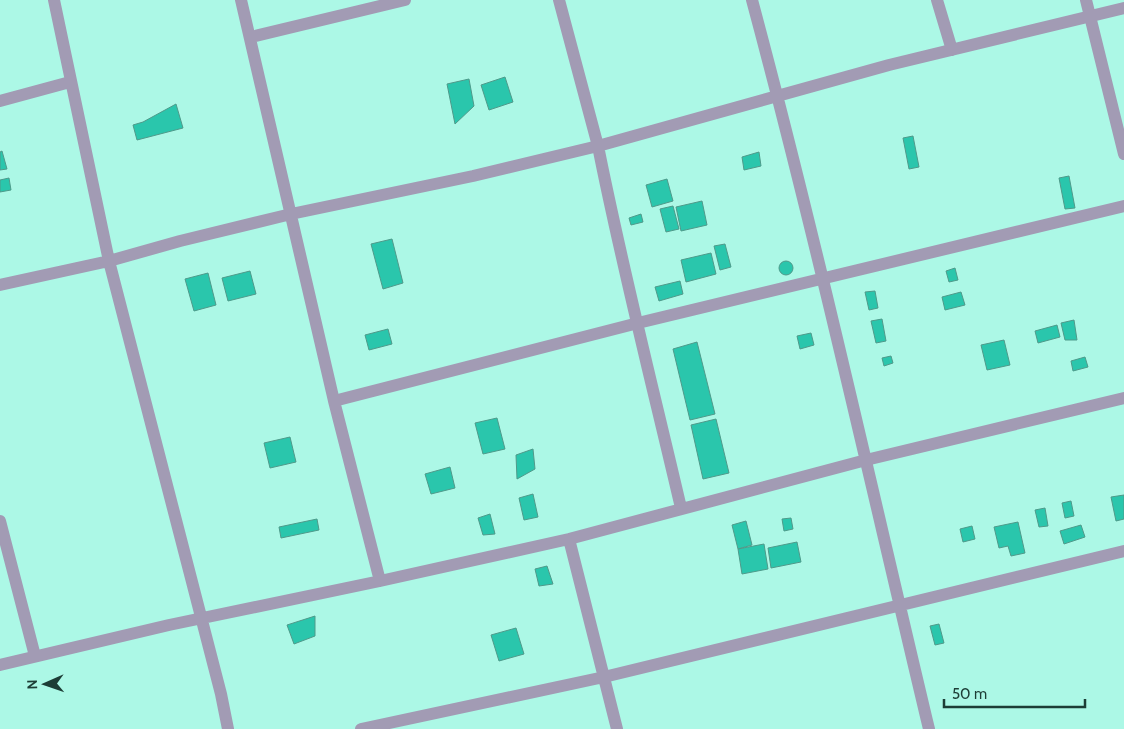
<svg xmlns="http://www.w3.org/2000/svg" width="1124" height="729" viewBox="0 0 1124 729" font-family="Cabin,sans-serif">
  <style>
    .building { fill: #2ac6ac; stroke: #4f9a8a }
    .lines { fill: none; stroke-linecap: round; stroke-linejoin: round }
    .street { stroke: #a29bb4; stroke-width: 12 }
  </style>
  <rect width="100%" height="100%" fill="#acf8e6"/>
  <path class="building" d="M 505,77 L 513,102 L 489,110 L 481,85 Z
    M 469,79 L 474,106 L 455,124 L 447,84 Z
    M 176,104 L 183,128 L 137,140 L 133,125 L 143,122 Z
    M 913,136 L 919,167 L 909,169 L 903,138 Z
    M 2,151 L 7,169 L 0,170 L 0,152 Z
    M 759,152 L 761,166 L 744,170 L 742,157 Z
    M 1069,176 L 1075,208 L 1065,209 L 1059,178 Z
    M 9,178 L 11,190 L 0,192 L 0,180 Z
    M 667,179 L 673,201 L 652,207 L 646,185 Z
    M 702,201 L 707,225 L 681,231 L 676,207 Z
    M 673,206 L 679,229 L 666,232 L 660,209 Z
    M 641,214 L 643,222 L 631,225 L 629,218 Z
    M 392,239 L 403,283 L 383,289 L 371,244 Z
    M 725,244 L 731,267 L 720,270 L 714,246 Z
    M 711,253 L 716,274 L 686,282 L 681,260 Z
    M779 268a7 7 0 1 1 14 0a7 7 0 1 1-14 0Z
    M 955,268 L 958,280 L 949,282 L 946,271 Z
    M 250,271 L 256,294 L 228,301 L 222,278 Z
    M 208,273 L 216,305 L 194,311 L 185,279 Z
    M 680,281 L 683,294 L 659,301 L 655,287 Z
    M 875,291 L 878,308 L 869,310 L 865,292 Z
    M 961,292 L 965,305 L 945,310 L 942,297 Z
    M 882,319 L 886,341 L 876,343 L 871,321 Z
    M 1074,320 L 1077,340 L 1065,340 L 1061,323 Z
    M 1057,325 L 1060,337 L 1038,343 L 1035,331 Z
    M 388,329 L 392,344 L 369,350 L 365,335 Z
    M 811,333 L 814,345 L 800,349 L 797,336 Z
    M 1004,340 L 1010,365 L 987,370 L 981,345 Z
    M 697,342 L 715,414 L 690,420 L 673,349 Z
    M 891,356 L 893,363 L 884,366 L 882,358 Z
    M 1085,357 L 1088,367 L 1073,371 L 1071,361 Z
    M 497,418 L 505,449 L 483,454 L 475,423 Z
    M 716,419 L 729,473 L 703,479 L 691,425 Z
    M 290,437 L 296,462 L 270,468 L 264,443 Z
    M 533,449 L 535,469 L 517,479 L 516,455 Z
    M 450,467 L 455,488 L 431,494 L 425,474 Z
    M 533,494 L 538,517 L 524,520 L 519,498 Z
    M 1124,495 L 1124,519 L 1116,521 L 1111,497 Z
    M 1071,501 L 1074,516 L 1065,518 L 1062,503 Z
    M 1045,508 L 1048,526 L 1039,527 L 1035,510 Z
    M 490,514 L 495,534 L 483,535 L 478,518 Z
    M 791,518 L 793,529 L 784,531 L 782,519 Z
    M 317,519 L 319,530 L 281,538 L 279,527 Z
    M 746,521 L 752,545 L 738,549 L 732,525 Z
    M 1018,522 L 1025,553 L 1011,556 L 1008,546 L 999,548 L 994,527 Z
    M 1081,525 L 1085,537 L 1064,544 L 1060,531 Z
    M 972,526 L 975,539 L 963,542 L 960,529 Z
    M 797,542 L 801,562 L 771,568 L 768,548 Z
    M 764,544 L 768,569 L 742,574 L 738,549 Z
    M 547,566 L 553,584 L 539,586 L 535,569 Z
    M 315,616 L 315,636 L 294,644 L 287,625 Z
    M 939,624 L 944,643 L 935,645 L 930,626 Z
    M 516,628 L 524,654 L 499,661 L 491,635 Z"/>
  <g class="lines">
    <path class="street" d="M 54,0 L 109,261 L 221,694 L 228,729
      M 241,0 L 334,401 L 380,581
      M 752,0 C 817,242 871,486 929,729
      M 937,0 L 952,50
      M 1086,0 L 1124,154
      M 251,37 L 405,0
      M 0,101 L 70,82
      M 0,285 L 109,261 L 180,241 L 291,214 L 473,176 L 598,146 L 559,0
      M 334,401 L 638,323 L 1124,206
      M 681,508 C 653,388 622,267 598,146 L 889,65 L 1124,8
      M 0,521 L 35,656
      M 569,539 L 617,729
      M 0,665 L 169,625 L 380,581 L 569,539 L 866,460 L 1124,398
      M 361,729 L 604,677 L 1124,551"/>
  </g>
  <g transform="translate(45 684) rotate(268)" stroke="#acf8e6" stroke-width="4" paint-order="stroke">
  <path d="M0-4L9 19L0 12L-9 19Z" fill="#1d3d36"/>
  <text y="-8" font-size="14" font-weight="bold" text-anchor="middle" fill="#1d3d36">N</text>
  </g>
  <path d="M944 699v8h141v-8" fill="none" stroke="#1d3d36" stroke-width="2.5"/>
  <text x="952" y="699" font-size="15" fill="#1d3d36" stroke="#acf8e6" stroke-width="4" paint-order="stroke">50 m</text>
</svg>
